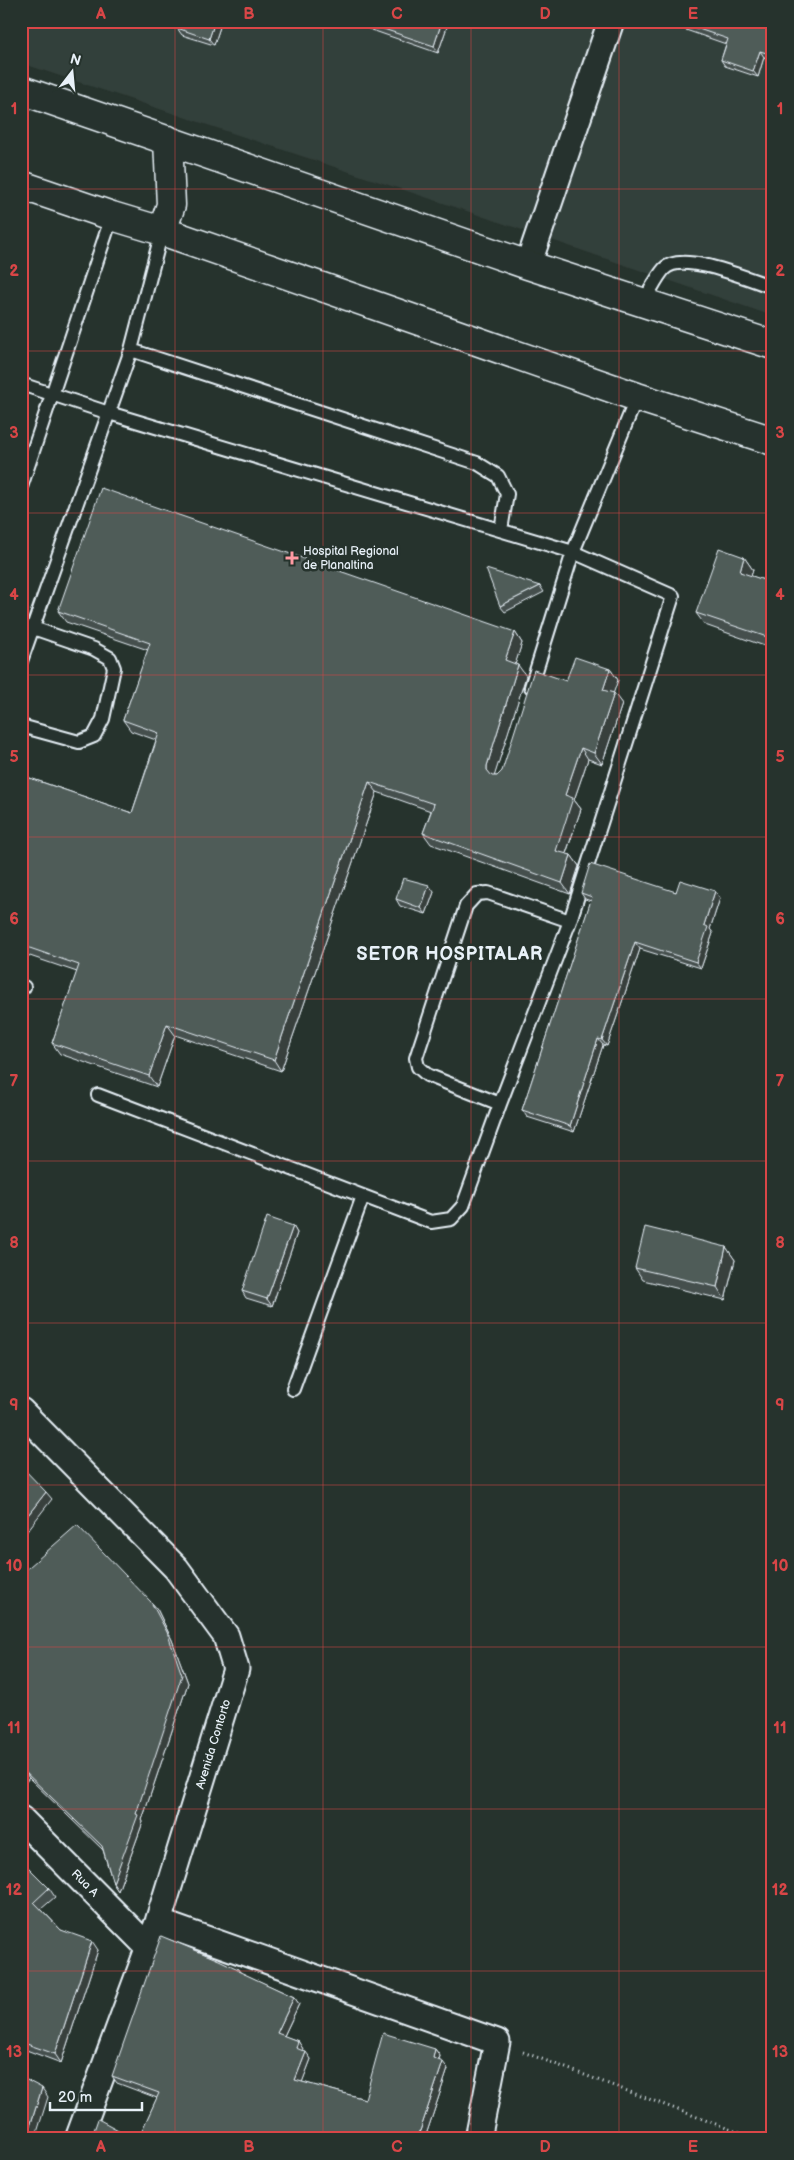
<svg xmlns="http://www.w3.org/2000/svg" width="794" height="2160" viewBox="0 0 794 2160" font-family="'Balsamiq Sans',sans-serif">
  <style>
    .built { fill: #333f3a }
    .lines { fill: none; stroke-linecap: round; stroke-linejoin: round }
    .lane-casing { stroke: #e8f1f8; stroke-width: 16 }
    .street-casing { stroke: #e8f1f8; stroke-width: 29 }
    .primary-casing { stroke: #e8f1f8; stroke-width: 31 }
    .path { stroke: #e8f1f8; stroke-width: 3; stroke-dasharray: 1 4; stroke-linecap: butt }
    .lane { stroke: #26332d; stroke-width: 12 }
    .street { stroke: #26332d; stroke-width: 25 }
    .primary { stroke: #26332d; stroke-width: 28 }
    .wall { fill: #454f4d; stroke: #e8f1f8 }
    .shaded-wall { fill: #38403e; stroke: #e8f1f8 }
    .building { fill: #505c59; stroke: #e8f1f8 }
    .grid { fill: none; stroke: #d94647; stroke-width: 1; stroke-opacity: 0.55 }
    .poi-dot { fill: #ff9aa2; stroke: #26332d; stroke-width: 2 }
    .labels { text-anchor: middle; stroke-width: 5; stroke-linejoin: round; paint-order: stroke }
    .poi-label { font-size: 12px; fill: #e8f1f8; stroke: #26332d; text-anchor: start }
    .street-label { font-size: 12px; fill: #e8f1f8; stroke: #26332d }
    .district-label { font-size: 18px; font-weight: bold; letter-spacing: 1px; fill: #e8f1f8; stroke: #26332d }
    .neatline { fill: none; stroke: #d94647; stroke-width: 2 }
    .grid-label { font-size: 16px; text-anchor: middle; font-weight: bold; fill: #d94647 }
  </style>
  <rect width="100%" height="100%" fill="#26332d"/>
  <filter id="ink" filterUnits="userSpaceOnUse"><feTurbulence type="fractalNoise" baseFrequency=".02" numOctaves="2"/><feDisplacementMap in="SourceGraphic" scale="10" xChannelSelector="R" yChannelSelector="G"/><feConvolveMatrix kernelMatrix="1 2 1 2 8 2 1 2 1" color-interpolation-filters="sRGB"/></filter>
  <g filter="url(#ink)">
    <path class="built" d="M 21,21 L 773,21 L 773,316 L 455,207 L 21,63 Z"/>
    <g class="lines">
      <defs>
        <path id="lane" d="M 643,302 C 650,292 656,278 664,269 C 682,250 750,280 773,287
          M 131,350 L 477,463 L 498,476 L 507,494 L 501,530
          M 21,384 L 109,413 L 573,552 L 673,596 L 570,921
          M 21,487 L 112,216
          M 21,661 L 131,350 L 162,231
          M 531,687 L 573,552 L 637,397
          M 21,726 L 79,742 L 94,736 L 103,719 L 114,668 L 110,658 L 94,649 L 33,628
          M 21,986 L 24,987
          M 98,1095 L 431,1222 L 451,1219 L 463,1206 L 500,1104 L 570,921 L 488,893 L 477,894 L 466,906 L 416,1058 L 418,1067 L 427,1075 L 500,1104
          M 293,1389 L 363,1196"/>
        <path id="street" d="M 528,265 L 611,21
          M 21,1411 L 176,1568 L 226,1636 L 236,1669 L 158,1922 L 78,2139
          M 21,1819 L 149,1948
          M 158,1922 L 497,2042 L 478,2139"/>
        <path id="primary" d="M 21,90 L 528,265 L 773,345
          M 21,185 L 112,216 L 162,231 L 637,397 L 773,441
          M 162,231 L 171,205 L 168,140"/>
      </defs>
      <use href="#lane" class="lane-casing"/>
      <use href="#street" class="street-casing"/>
      <use href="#primary" class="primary-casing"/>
      <path class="path" d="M 523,2052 L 756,2139"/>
      <use href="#lane" class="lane"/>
      <use href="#street" class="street"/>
      <use href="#primary" class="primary"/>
    </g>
    <path class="wall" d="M 180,21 L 222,21 L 214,45 L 182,35 L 177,28 Z
      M 346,21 L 449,21 L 438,53 Z
      M 660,21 L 773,21 L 773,60 L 764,57 L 758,77 L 725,66 L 721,60 L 726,44 Z
      M 744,557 L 753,570 L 751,576 L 773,583 L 773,649 L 705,625 L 696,613 Z
      M 540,586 L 544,592 L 505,612 L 500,606 Z
      M 58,611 L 515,632 L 522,643 L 515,664 L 526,676 L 494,776 L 497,776 L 502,771 L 566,681 L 610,669 L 618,680 L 613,693 L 622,704 L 602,764 L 588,759 L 574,800 L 581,809 L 566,854 L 571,855 L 579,866 L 570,894 L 431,844 L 423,833 L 431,811 L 377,792 L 281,1071 L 175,1035 L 157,1087 L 60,1054 L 52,1043 L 77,972 L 21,953 L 21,775 L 132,813 L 156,740 L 131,731 L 123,720 L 148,650 L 66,622 Z
      M 715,891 L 720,898 L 710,929 L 713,933 L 701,968 L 640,949 L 607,1046 L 603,1045 L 574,1132 L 527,1117 L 522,1110 L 591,901 L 585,899 L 581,893 Z
      M 434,892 L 426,914 L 400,906 L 396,899 Z
      M 293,1226 L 297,1233 L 272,1306 L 246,1298 L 242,1291 Z
      M 726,1247 L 735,1260 L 725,1300 L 643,1280 L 635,1268 Z
      M 21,1574 L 151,1602 L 157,1609 L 172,1640 L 188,1683 L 142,1820 L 143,1822 L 118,1891 L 113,1883 L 103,1850 L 29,1778 L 22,1786 L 21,1785 Z
      M 21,1860 L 49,1888 L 55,1897 L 41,1909 L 61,1930 L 98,1950 L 61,2063 L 21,2048 Z
      M 238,1969 L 241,1973 L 294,1997 L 299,2004 L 284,2036 L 298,2041 L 303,2049 L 303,2050 L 311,2059 L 302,2082 L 365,2099 L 435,2049 L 440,2056 L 439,2060 L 448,2069 L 425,2138 L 138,2139 L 157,2098 L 117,2083 L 112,2076 Z"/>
    <path class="shaded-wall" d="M 215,21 L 222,21 L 214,45 L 209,39 Z
      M 442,21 L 449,21 L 438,53 L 434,46 Z
      M 760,51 L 764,57 L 758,77 L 753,71 Z
      M 744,557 L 753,570 L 748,584 L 740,572 Z
      M 773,628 L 773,642 L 770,638 Z
      M 515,632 L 522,643 L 513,671 L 505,660 Z
      M 518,665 L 526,676 L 494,777 L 494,781 L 487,770 L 487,766 Z
      M 610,669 L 618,680 L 611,700 L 603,690 Z
      M 614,693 L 622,704 L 602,764 L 594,753 Z
      M 581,748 L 588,759 L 574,800 L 581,809 L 563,862 L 556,851 L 565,795 Z
      M 369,782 L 377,792 L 281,1071 L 274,1060 Z
      M 571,855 L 579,866 L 570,894 L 562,883 Z
      M 429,885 L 434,892 L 426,914 L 421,908 Z
      M 715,891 L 720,898 L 710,929 L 713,933 L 701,968 L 696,962 L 704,925 Z
      M 635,942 L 640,949 L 607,1046 L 602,1040 Z
      M 167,1024 L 175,1035 L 157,1087 L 149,1076 Z
      M 598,1039 L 603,1045 L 574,1132 L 570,1126 Z
      M 293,1226 L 297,1233 L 272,1306 L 267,1299 Z
      M 726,1247 L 735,1260 L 725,1300 L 717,1287 Z
      M 46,1492 L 52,1499 L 21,1539 L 21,1524 Z
      M 151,1602 L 157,1609 L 172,1640 L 188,1683 L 142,1820 L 143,1822 L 118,1891 L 113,1883 L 136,1814 Z
      M 23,1770 L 29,1778 L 22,1786 L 21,1773 Z
      M 92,1941 L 98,1950 L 61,2063 L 55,2054 Z
      M 294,1997 L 299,2004 L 282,2040 L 277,2033 Z
      M 298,2041 L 303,2049 L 301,2055 L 296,2048 Z
      M 435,2049 L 440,2056 L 437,2065 L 433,2058 Z
      M 306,2052 L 311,2059 L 300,2088 L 295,2080 Z
      M 443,2062 L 448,2069 L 425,2138 L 420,2131 Z
      M 42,2088 L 48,2097 L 35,2139 L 26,2139 Z
      M 419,2131 L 424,2138 L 423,2139 L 418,2139 Z"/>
    <path class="building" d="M 180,21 L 215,21 L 209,39 L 177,28 Z
      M 360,21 L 442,21 L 434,46 Z
      M 675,21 L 773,21 L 773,55 L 760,51 L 753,71 L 721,60 L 728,39 Z
      M 101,488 L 515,632 L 505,660 L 518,665 L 487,766 L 487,770 L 492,776 L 497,776 L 502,771 L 534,670 L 566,681 L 575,657 L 610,669 L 603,690 L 614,693 L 594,753 L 581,748 L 565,795 L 573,798 L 556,851 L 571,855 L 562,883 L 423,833 L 434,804 L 369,782 L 274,1060 L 167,1024 L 149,1076 L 52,1043 L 79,965 L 21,945 L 21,775 L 132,813 L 159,733 L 123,720 L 150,643 L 58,611 Z
      M 719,548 L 744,557 L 740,572 L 773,583 L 773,628 L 770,638 L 696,613 Z
      M 486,569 L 540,586 L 500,606 Z
      M 590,864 L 676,892 L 680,880 L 715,891 L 704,925 L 708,927 L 696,962 L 635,942 L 602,1040 L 598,1039 L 570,1126 L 522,1110 L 592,897 L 581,893 Z
      M 403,878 L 429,885 L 421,908 L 396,899 Z
      M 267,1217 L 293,1226 L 267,1299 L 242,1291 Z
      M 645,1227 L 726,1247 L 717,1287 L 635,1268 Z
      M 21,1466 L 46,1492 L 21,1524 Z
      M 77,1525 L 151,1602 L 167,1632 L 182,1675 L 136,1814 L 138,1815 L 113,1883 L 102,1846 L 23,1770 L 21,1773 L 21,1574 Z
      M 21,1860 L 49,1888 L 34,1902 L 61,1930 L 92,1941 L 55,2054 L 21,2042 Z
      M 161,1936 L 219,1960 L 238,1969 L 238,1971 L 294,1997 L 277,2033 L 298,2041 L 296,2048 L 306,2052 L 295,2080 L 365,2099 L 383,2033 L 435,2049 L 433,2058 L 443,2062 L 420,2131 L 419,2131 L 418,2139 L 138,2139 L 159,2093 L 112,2076 Z
      M 21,2077 L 42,2088 L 26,2139 L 21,2139 Z
      M 98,2119 L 135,2139 L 91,2139 Z"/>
  </g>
  <path class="grid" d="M 175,21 L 175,2139M 323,21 L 323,2139M 471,21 L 471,2139M 619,21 L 619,2139M 21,189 L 773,189M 21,351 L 773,351M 21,513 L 773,513M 21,675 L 773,675M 21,837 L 773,837M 21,999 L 773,999M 21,1161 L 773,1161M 21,1323 L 773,1323M 21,1485 L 773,1485M 21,1647 L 773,1647M 21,1809 L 773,1809M 21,1971 L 773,1971"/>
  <path class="poi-dot" d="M289.5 550.5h5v5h5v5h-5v5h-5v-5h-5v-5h5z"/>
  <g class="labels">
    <g class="poi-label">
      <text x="303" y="555">Hospital Regional<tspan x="303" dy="14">de Planaltina</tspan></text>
    </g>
    <g class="street-label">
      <text transform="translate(213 1744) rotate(-73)" y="4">Avenida Contorto</text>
      <text transform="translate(85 1883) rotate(45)" y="4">Rua A</text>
    </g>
    <g class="district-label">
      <text x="450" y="960">SETOR HOSPITALAR</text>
    </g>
  </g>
  <rect width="794" height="2160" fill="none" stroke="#26332d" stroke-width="55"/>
  <g transform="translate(72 72) rotate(16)" stroke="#26332d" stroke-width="4" paint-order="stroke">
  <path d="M0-4L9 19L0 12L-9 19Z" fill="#e8f1f8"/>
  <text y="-8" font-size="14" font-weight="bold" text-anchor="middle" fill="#e8f1f8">N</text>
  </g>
  <path d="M50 2102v8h92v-8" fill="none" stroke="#e8f1f8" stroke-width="2.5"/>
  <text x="58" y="2102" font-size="15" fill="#e8f1f8" stroke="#26332d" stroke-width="4" paint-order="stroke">20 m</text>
  <rect x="28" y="28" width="738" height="2104" class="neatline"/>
  <g class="grid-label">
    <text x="101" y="19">A</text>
    <text x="249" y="19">B</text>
    <text x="397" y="19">C</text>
    <text x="545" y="19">D</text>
    <text x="693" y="19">E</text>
    <text x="14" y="114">1</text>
    <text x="780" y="114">1</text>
    <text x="14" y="276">2</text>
    <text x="780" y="276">2</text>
    <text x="14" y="438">3</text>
    <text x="780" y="438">3</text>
    <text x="14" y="600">4</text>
    <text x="780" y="600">4</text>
    <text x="14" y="762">5</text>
    <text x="780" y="762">5</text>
    <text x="14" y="924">6</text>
    <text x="780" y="924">6</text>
    <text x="14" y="1086">7</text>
    <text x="780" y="1086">7</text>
    <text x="14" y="1248">8</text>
    <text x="780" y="1248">8</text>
    <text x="14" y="1410">9</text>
    <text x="780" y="1410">9</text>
    <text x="14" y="1571">10</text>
    <text x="780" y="1571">10</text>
    <text x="14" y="1733">11</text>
    <text x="780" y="1733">11</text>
    <text x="14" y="1895">12</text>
    <text x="780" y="1895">12</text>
    <text x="14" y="2057">13</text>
    <text x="780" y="2057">13</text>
    <text x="101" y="2152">A</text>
    <text x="249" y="2152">B</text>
    <text x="397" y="2152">C</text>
    <text x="545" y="2152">D</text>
    <text x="693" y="2152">E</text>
  </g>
</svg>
